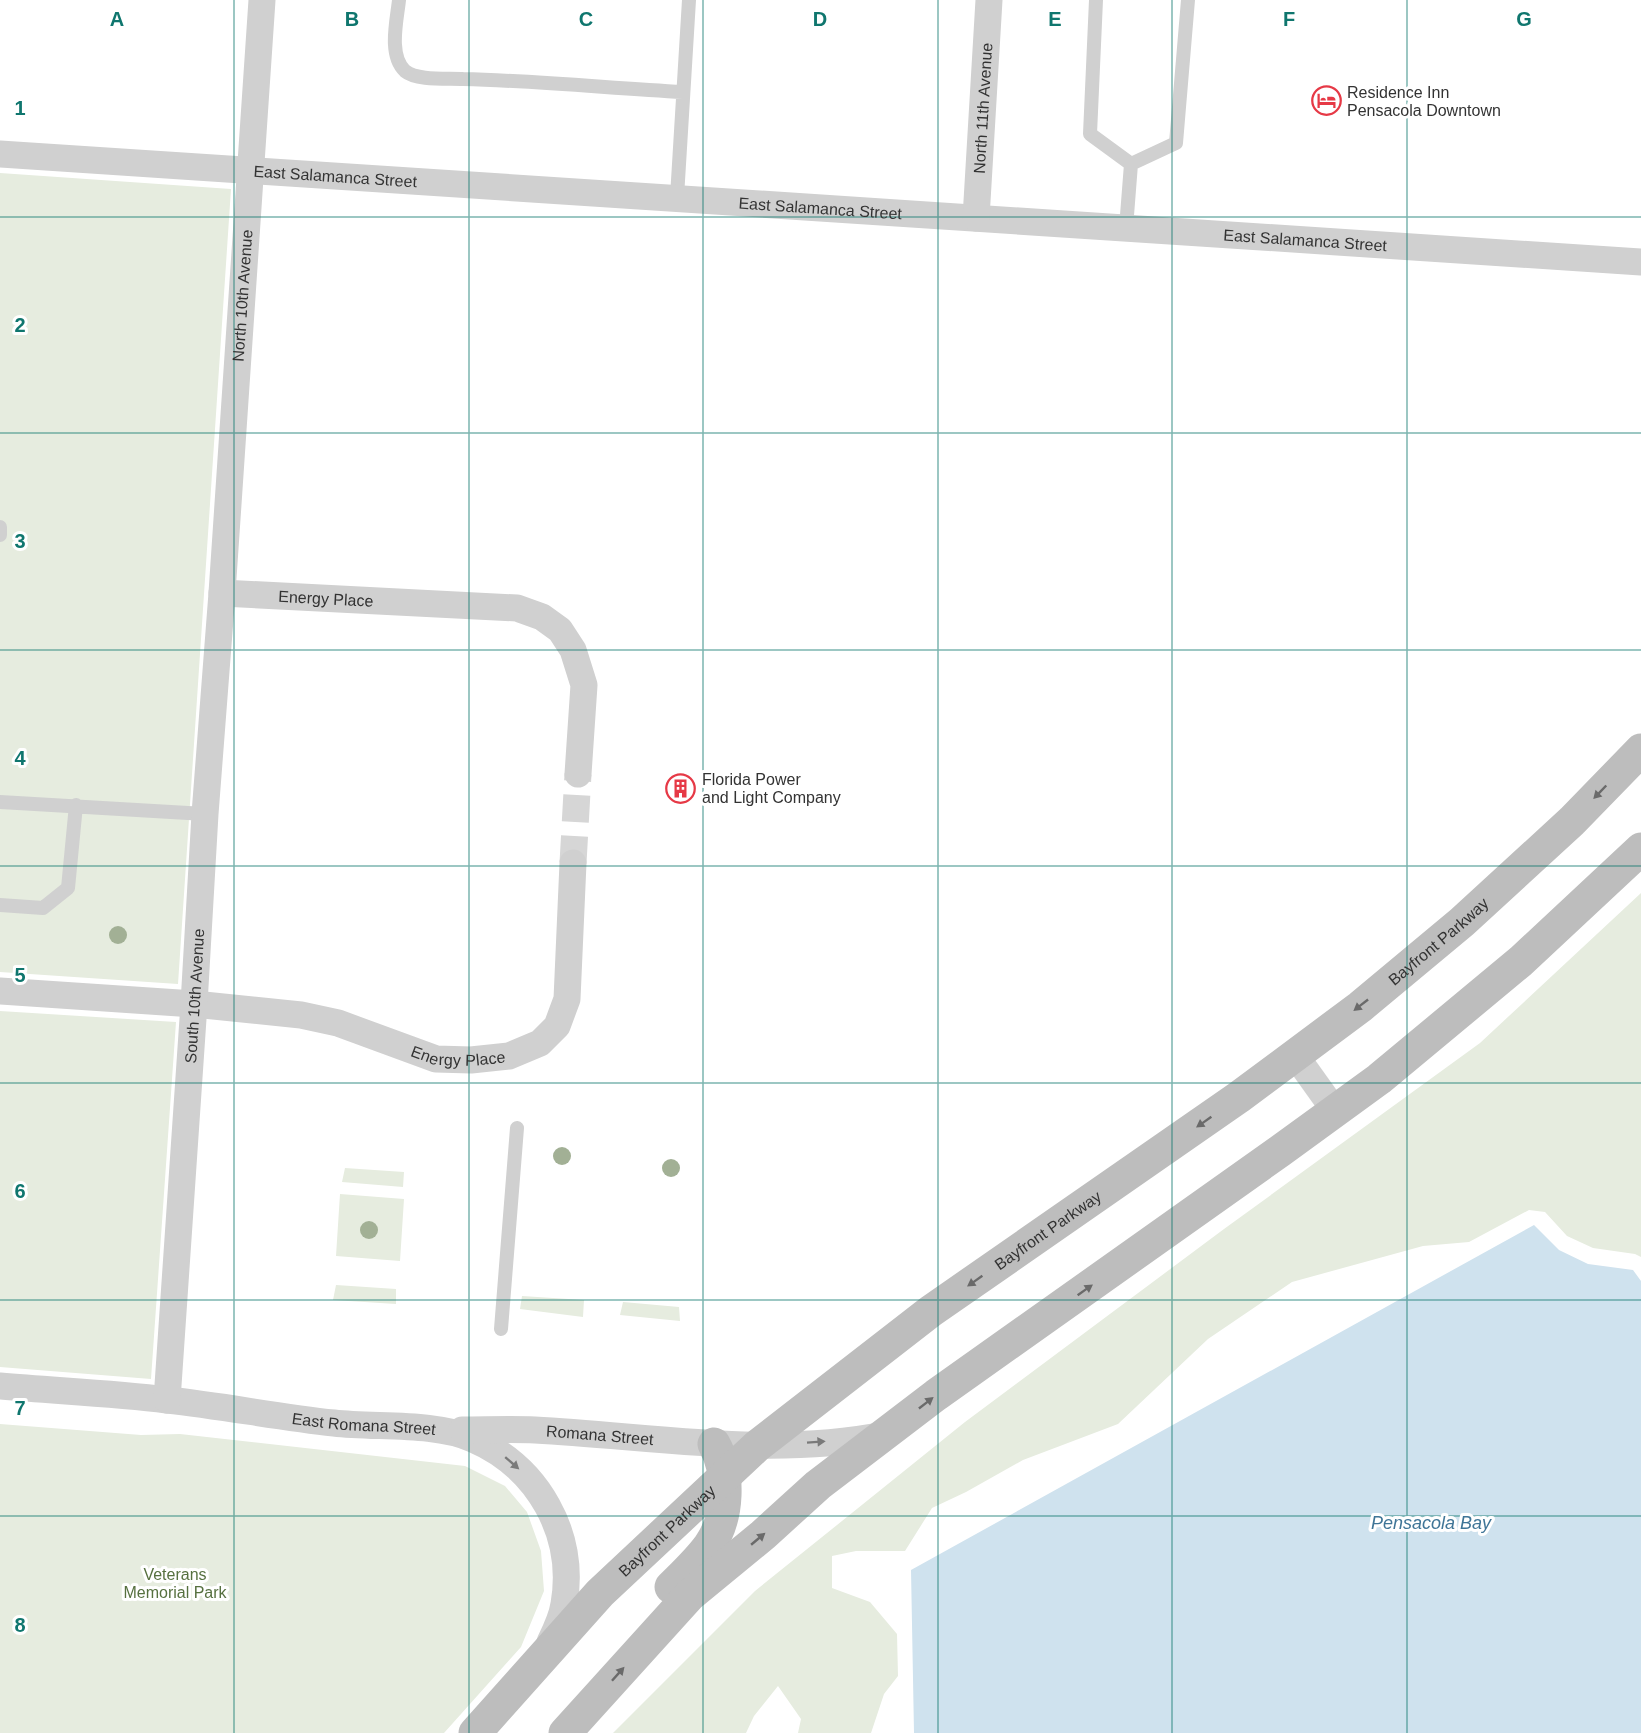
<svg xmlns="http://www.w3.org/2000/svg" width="1641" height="1733" viewBox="0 0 1641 1733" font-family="Arial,sans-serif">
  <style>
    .green { fill: #e6ecdf }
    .water { fill: #cfe2ee }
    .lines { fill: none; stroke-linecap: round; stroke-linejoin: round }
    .minor-tunnel { stroke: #d6d6d6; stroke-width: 27; stroke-dasharray: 27 14; stroke-linecap: butt }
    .service { stroke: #d0d0d0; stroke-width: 14 }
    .minor { stroke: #d0d0d0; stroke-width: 27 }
    .secondary { stroke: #bdbdbd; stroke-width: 33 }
    .tree { fill: #a2b095 }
    .oneway { fill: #6a6a6a }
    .oneway2 { fill: #7a7a7a }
    .grid { fill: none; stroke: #0f766e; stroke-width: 1.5; stroke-opacity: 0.55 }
    .labels { text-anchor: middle; stroke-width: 6; stroke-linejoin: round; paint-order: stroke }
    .poi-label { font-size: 16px; fill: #333; stroke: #fff; text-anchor: start }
    .street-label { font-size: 16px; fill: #333; stroke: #fff }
    .park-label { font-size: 16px; fill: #56703f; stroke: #fff }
    .water-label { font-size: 18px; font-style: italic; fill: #3f7597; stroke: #fff }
    .grid-label { font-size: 20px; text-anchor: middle; font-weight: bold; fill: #0f766e; stroke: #fff; stroke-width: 6; stroke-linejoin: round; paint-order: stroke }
  </style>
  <rect width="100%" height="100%" fill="#fff"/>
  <path class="green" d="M 0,173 L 231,189 L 178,984 L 0,972 Z
    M 1641,893 L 1641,1257 L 1635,1254 L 1593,1248 L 1567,1236 L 1545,1212 L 1529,1210 L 1469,1242 L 1423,1246 L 1292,1282 L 1208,1339 L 1118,1424 L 1023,1460 L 966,1492 L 932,1508 L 905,1551 L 856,1551 L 832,1556 L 832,1588 L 870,1602 L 897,1634 L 898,1676 L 884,1694 L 871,1733 L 798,1733 L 801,1719 L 778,1686 L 754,1716 L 746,1733 L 613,1733 L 755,1591 L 965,1422 L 1224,1229 L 1480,1043 Z
    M 0,1011 L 176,1022 L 151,1379 L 0,1367 Z
    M 345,1168 L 404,1172 L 403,1187 L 342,1182 Z
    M 340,1194 L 404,1199 L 400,1261 L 336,1256 Z
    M 336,1285 L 396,1289 L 396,1304 L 333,1300 Z
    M 522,1296 L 584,1300 L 583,1317 L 520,1309 Z
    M 623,1302 L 679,1307 L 680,1321 L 620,1315 Z
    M 0,1424 L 141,1435 L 180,1434 L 465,1466 L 505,1486 L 527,1512 L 541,1551 L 544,1591 L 521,1647 L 444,1733 L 0,1733 Z"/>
  <path class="water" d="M 1534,1225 L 1559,1250 L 1588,1264 L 1633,1270 L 1641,1281 L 1641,1733 L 914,1733 L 911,1570 Z"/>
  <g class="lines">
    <path class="minor-tunnel" d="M 573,863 L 578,774"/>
    <path class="service" d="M 399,0 C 397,20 388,55 405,71 C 417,81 448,78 463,79 C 537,81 610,88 683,92
      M 1096,0 L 1090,134 L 1131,164
      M 1131,164 L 1176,143 L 1188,0
      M 677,197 L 689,0
      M 1126,228 L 1131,164
      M 0,527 L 0,535
      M 0,802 L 205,814
      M 0,905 L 43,908 L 68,888 L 76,805
      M 501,1329 L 517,1128"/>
    <g class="minor">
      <path id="s1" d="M 0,154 L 1641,262"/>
      <path id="s2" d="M 976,218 L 989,0"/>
      <path id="s3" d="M 222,593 L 517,608 L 542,617 L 560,630 L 573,650 L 584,685 L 578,774"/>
      <path id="s4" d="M 0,991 L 194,1004 L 301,1015 L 338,1023 L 436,1059 L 471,1060 L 509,1056 L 540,1043 L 557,1026 L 567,999 L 573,863"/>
      <path d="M 1295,1055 L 1335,1111"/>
      <path id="s5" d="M 0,1386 C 56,1391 112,1393 167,1400 C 223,1406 278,1417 334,1423 C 376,1428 434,1422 473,1439 C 538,1467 576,1534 564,1604 C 562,1618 556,1630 550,1642"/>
      <path id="s6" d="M 167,1400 L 194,1004 L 205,814 L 222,593 L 262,0"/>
      <path id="s7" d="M 462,1430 C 486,1430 511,1429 535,1430 C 651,1436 769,1458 884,1435"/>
    </g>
    <g class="secondary">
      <path d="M 671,1587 C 684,1574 698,1561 709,1546 C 729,1518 730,1473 714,1444"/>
      <path id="s8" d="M 475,1733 L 600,1593 L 757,1446 L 931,1311 L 1239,1097 L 1360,1007 L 1462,922 L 1572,821 L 1641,750"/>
      <path d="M 565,1733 L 690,1595 L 763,1535 L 818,1485 L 936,1395 L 1280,1151 L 1379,1079 L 1521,961 L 1641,849"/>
    </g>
  </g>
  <g class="tree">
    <circle cx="118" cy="935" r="9"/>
    <circle cx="562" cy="1156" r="9"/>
    <circle cx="671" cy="1168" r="9"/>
    <circle cx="369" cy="1230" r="9"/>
  </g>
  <defs><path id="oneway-solid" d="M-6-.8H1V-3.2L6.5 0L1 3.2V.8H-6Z" transform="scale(1.5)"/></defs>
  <g class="oneway">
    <use href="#oneway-solid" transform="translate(1600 792) rotate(134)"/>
    <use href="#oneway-solid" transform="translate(1361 1005) rotate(142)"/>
    <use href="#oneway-solid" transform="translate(1204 1122) rotate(145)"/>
    <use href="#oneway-solid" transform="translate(975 1281) rotate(145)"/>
    <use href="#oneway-solid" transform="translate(1085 1290) rotate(-35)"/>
    <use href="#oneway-solid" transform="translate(926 1403) rotate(-38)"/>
    <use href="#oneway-solid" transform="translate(758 1539) rotate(-40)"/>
    <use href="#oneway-solid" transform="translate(618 1674) rotate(-48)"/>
  </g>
  <g class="oneway2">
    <use href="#oneway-solid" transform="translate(816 1442) rotate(-4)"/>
    <use href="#oneway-solid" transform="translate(512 1463) rotate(41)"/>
  </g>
  <path class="grid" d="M 234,0 L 234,1733M 469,0 L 469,1733M 703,0 L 703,1733M 938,0 L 938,1733M 1172,0 L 1172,1733M 1407,0 L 1407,1733M 0,217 L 1641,217M 0,433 L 1641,433M 0,650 L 1641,650M 0,866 L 1641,866M 0,1083 L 1641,1083M 0,1300 L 1641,1300M 0,1516 L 1641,1516"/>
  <defs>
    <symbol id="hotel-ring" viewBox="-11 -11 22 22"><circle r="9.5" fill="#fff" stroke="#e63946" stroke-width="1.5"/><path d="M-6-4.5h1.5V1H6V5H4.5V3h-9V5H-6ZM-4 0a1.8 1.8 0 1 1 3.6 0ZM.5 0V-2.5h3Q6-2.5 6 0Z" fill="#e63946"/></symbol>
    <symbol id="building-ring" viewBox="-11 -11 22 22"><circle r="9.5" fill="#fff" stroke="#e63946" stroke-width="1.5"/><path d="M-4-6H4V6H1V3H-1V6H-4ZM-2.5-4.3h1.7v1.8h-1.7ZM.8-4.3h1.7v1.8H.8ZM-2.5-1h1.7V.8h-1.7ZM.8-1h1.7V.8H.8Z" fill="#e63946"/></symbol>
  </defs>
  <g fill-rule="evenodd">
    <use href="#hotel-ring" x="1310" y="84" width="33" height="33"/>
    <use href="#building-ring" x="664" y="772" width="33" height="33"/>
  </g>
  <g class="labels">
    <g class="poi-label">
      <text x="1347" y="98">Residence Inn<tspan x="1347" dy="18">Pensacola Downtown</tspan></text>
      <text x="702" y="785">Florida Power<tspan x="702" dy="18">and Light Company</tspan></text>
    </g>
    <g class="street-label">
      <text dy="6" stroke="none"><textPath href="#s2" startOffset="110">North 11th Avenue</textPath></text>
      <text dy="6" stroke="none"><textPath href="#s1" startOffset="336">East Salamanca Street</textPath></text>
      <text dy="6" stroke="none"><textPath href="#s1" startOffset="822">East Salamanca Street</textPath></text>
      <text dy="6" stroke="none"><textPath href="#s1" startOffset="1308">East Salamanca Street</textPath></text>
      <text dy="6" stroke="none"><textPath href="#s6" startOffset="1107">North 10th Avenue</textPath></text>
      <text dy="6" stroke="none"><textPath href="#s3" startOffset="104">Energy Place</textPath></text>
      <text dy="6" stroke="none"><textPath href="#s8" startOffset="1251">Bayfront Parkway</textPath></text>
      <text dy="6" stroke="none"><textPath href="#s6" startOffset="405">South 10th Avenue</textPath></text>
      <text dy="6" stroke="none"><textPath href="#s4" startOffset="466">Energy Place</textPath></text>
      <text dy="6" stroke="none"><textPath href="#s8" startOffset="765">Bayfront Parkway</textPath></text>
      <text dy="6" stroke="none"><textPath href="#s5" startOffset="366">East Romana Street</textPath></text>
      <text dy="6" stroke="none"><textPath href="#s7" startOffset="138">Romana Street</textPath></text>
      <text dy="6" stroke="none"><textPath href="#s8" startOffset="279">Bayfront Parkway</textPath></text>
    </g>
    <g class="park-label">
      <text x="175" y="1580">Veterans<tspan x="175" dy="18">Memorial Park</tspan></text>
    </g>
    <g class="water-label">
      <text x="1431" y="1529">Pensacola Bay</text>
    </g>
  </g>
  <g class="grid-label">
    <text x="117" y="26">A</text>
    <text x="352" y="26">B</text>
    <text x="586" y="26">C</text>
    <text x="820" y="26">D</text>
    <text x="1055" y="26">E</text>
    <text x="1289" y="26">F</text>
    <text x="1524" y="26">G</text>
    <text x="20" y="115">1</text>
    <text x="20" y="332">2</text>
    <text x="20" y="548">3</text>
    <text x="20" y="765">4</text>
    <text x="20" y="982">5</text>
    <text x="20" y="1198">6</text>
    <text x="20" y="1415">7</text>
    <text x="20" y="1632">8</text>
  </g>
</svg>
